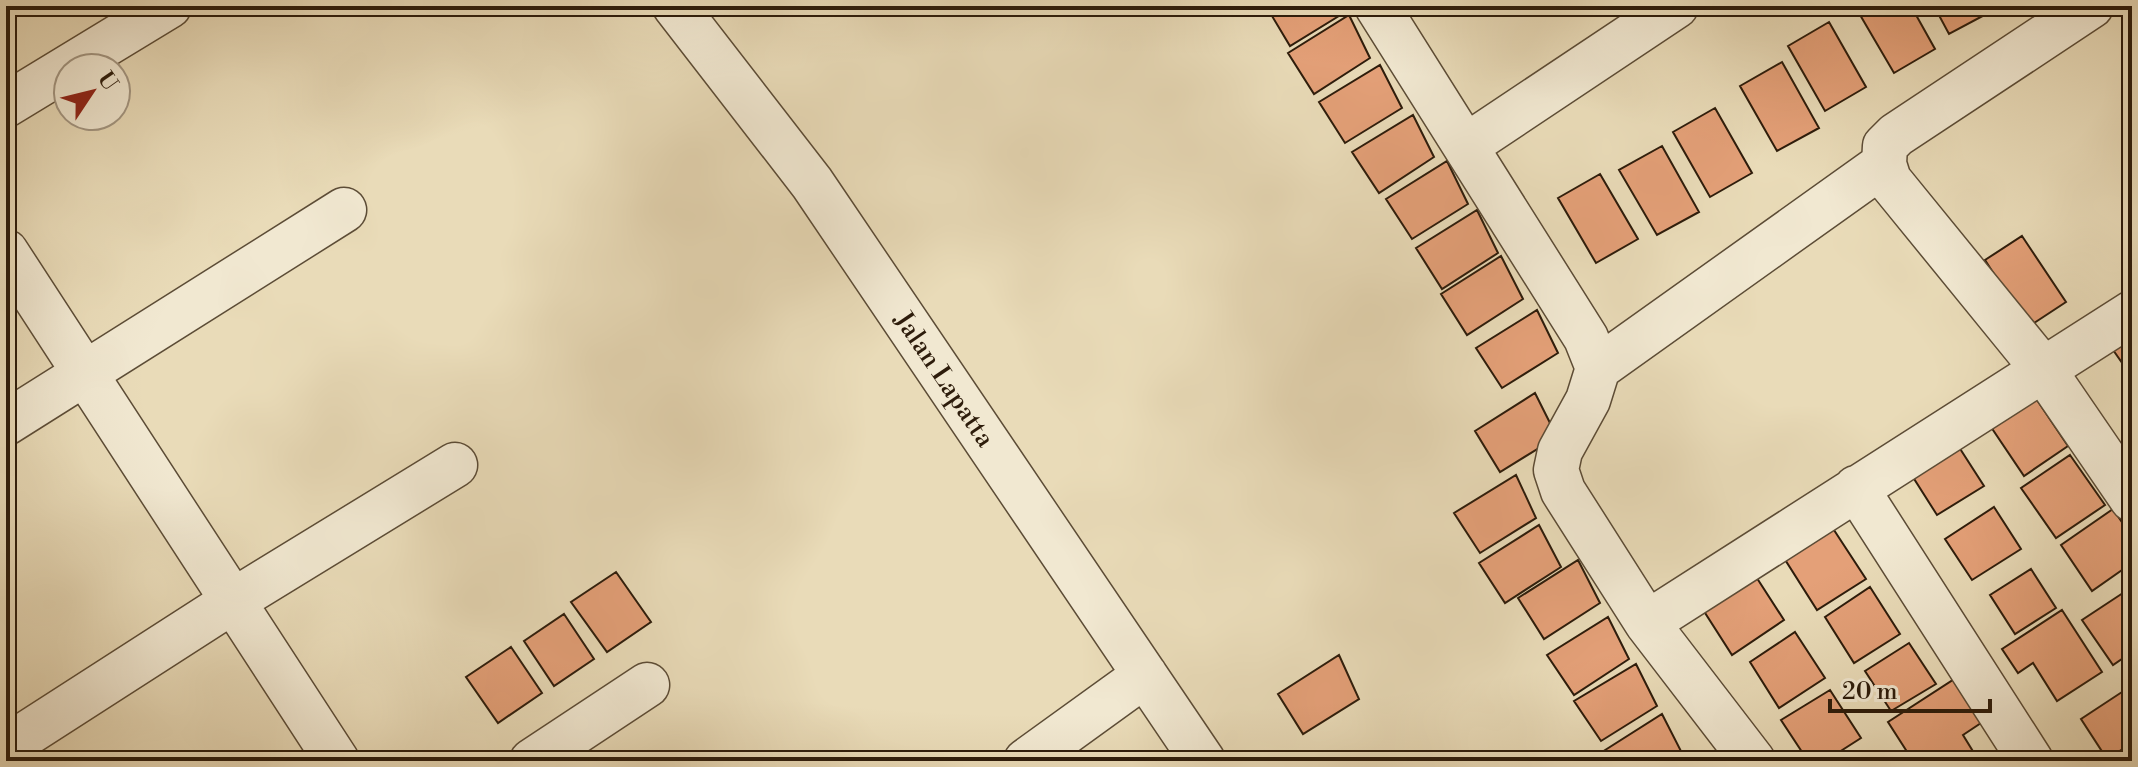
<svg xmlns="http://www.w3.org/2000/svg" width="2138" height="767" viewBox="0 0 2138 767" font-family="'Libre Bodoni',serif">
  <style>
    .building { fill: #e4a078; stroke: #2d1c0b; stroke-width: 2 }
    .lines { fill: none; stroke-linecap: round; stroke-linejoin: round }
    .minor-casing { stroke: #5c4c36; stroke-width: 47 }
    .minor { stroke: #f1e8d1; stroke-width: 44 }
    .labels { text-anchor: middle; stroke-width: 8; stroke-linejoin: round; paint-order: stroke }
    .street-label { font-size: 26px; fill: #2d1c0b; stroke: #f1e8d1 }
  </style>
  <rect width="100%" height="100%" fill="#e9dbb8"/>
  <filter id="stains"><feTurbulence type="fractalNoise" baseFrequency=".0025" numOctaves="4"/><feColorMatrix values="0 0 0 0 .2 0 0 0 0 .09 0 0 0 0 .02 0 0 0 .5 -.17"/></filter>
  <radialGradient id="worn" r=".72"><stop offset=".6" stop-color="#630" stop-opacity="0"/><stop offset="1" stop-color="#630" stop-opacity=".3"/></radialGradient>
  <path class="building" d="M 1266,6 L 1344,6 L 1347,11 L 1290,46 Z
    M 1859,6 L 1911,6 L 1935,49 L 1894,73 L 1856,8 Z
    M 1934,6 L 1989,6 L 1992,11 L 1949,34 Z
    M 1349,15 L 1370,58 L 1314,94 L 1288,53 Z
    M 1829,22 L 1866,87 L 1825,111 L 1788,46 Z
    M 1782,62 L 1819,128 L 1777,151 L 1740,86 Z
    M 1380,65 L 1402,108 L 1345,143 L 1319,102 Z
    M 1715,108 L 1752,173 L 1710,197 L 1673,132 Z
    M 1413,115 L 1434,157 L 1379,193 L 1352,152 Z
    M 1662,146 L 1699,212 L 1657,235 L 1619,170 Z
    M 1447,161 L 1468,204 L 1412,239 L 1386,199 Z
    M 1600,174 L 1638,239 L 1596,263 L 1558,198 Z
    M 1477,210 L 1498,253 L 1442,289 L 1416,248 Z
    M 2022,236 L 2066,302 L 2028,327 L 1985,260 Z
    M 1501,256 L 1523,299 L 1467,335 L 1441,294 Z
    M 1537,310 L 1558,353 L 1502,388 L 1476,348 Z
    M 2132,332 L 2132,377 L 2111,347 Z
    M 1535,393 L 1557,437 L 1500,472 L 1475,431 Z
    M 2035,397 L 2068,446 L 2024,476 L 1991,427 Z
    M 1957,444 L 1984,486 L 1937,515 L 1911,474 Z
    M 2070,455 L 2105,505 L 2056,538 L 2021,488 Z
    M 1516,475 L 1536,518 L 1480,553 L 1454,513 Z
    M 1994,507 L 2021,549 L 1972,580 L 1945,539 Z
    M 2113,509 L 2132,537 L 2132,563 L 2092,591 L 2061,545 Z
    M 1539,525 L 1561,567 L 1505,603 L 1479,563 Z
    M 1832,527 L 1866,579 L 1817,610 L 1784,558 Z
    M 1578,560 L 1600,603 L 1544,639 L 1518,598 Z
    M 2031,569 L 2056,608 L 2015,634 L 1990,595 Z
    M 616,572 L 651,622 L 607,652 L 571,602 Z
    M 1753,572 L 1784,620 L 1732,655 L 1700,605 Z
    M 1870,587 L 1900,634 L 1854,663 L 1825,617 Z
    M 2132,587 L 2132,652 L 2113,665 L 2082,620 Z
    M 2062,610 L 2102,672 L 2057,701 L 2033,663 L 2018,673 L 2002,649 Z
    M 564,614 L 594,659 L 554,686 L 524,641 Z
    M 1608,617 L 1629,659 L 1574,695 L 1547,655 Z
    M 1795,632 L 1825,678 L 1779,708 L 1750,662 Z
    M 1909,643 L 1936,684 L 1891,711 L 1865,671 Z
    M 511,647 L 542,693 L 498,723 L 466,677 Z
    M 1339,655 L 1359,699 L 1303,734 L 1278,694 Z
    M 1636,664 L 1657,706 L 1601,741 L 1574,701 Z
    M 1956,678 L 1984,721 L 1963,735 L 1974,753 L 1962,761 L 1913,761 L 1888,722 Z
    M 1830,690 L 1861,738 L 1825,761 L 1808,761 L 1781,720 Z
    M 2125,690 L 2132,700 L 2132,743 L 2107,759 L 2081,719 Z
    M 1662,714 L 1684,757 L 1677,761 L 1607,761 L 1602,752 Z"/>
  <g class="lines">
    <defs>
      <path id="minor" d="M 675,6 L 812,183 L 1203,761
        M 1377,6 L 1586,338 L 1598,368
        M 2091,6 L 1896,135 L 1885,146 L 1884,164 L 1889,180 L 2043,369 L 2132,499
        M 6,105 L 169,6
        M 1466,146 L 1676,6
        M 6,252 L 337,761
        M 6,423 L 344,210
        M 1856,488 L 2031,761
        M 1647,623 L 1563,491 L 1556,470 L 1560,451 L 1588,400 L 1598,368 L 1884,164
        M 6,747 L 233,601 L 455,465
        M 532,761 L 647,685
        M 1026,761 L 1145,675
        M 1753,761 L 1647,623 L 2132,313"/>
    </defs>
    <use href="#minor" class="minor-casing"/>
    <use href="#minor" class="minor"/>
  </g>
  <g class="labels">
    <g class="street-label">
      <text transform="translate(945 379) rotate(56)" y="9">Jalan Lapatta</text>
    </g>
  </g>
  <rect width="2138" height="767" fill="none" stroke="#e9dbb8" stroke-width="32"/>
  <rect x="8" y="8" width="2122" height="751" fill="none" stroke="#2d1c0b" stroke-width="4"/>
  <rect x="16" y="16" width="2106" height="735" fill="none" stroke="#2d1c0b" stroke-width="2"/>
  <g transform="translate(92 92) rotate(55)"><circle r="38" fill="#f1e8d1" stroke="#a39682" stroke-width="2"/>
  <path d="M0-6L14 30L0 20L-14 30Z" fill="#8f2418"/>
  <text y="-12" font-size="22" font-weight="bold" text-anchor="middle" fill="#2d1c0b">U</text>
  </g>
  <path d="M1830 699v12h160v-12" fill="none" stroke="#2d1c0b" stroke-width="4"/>
  <text x="1842" y="699" font-size="24" fill="#2d1c0b" stroke="#f1e8d1" stroke-width="6" paint-order="stroke">20 m</text>
  <rect width="100%" height="100%" filter="url(#stains)"/>
  <rect width="100%" height="100%" fill="url(#worn)"/>
</svg>
